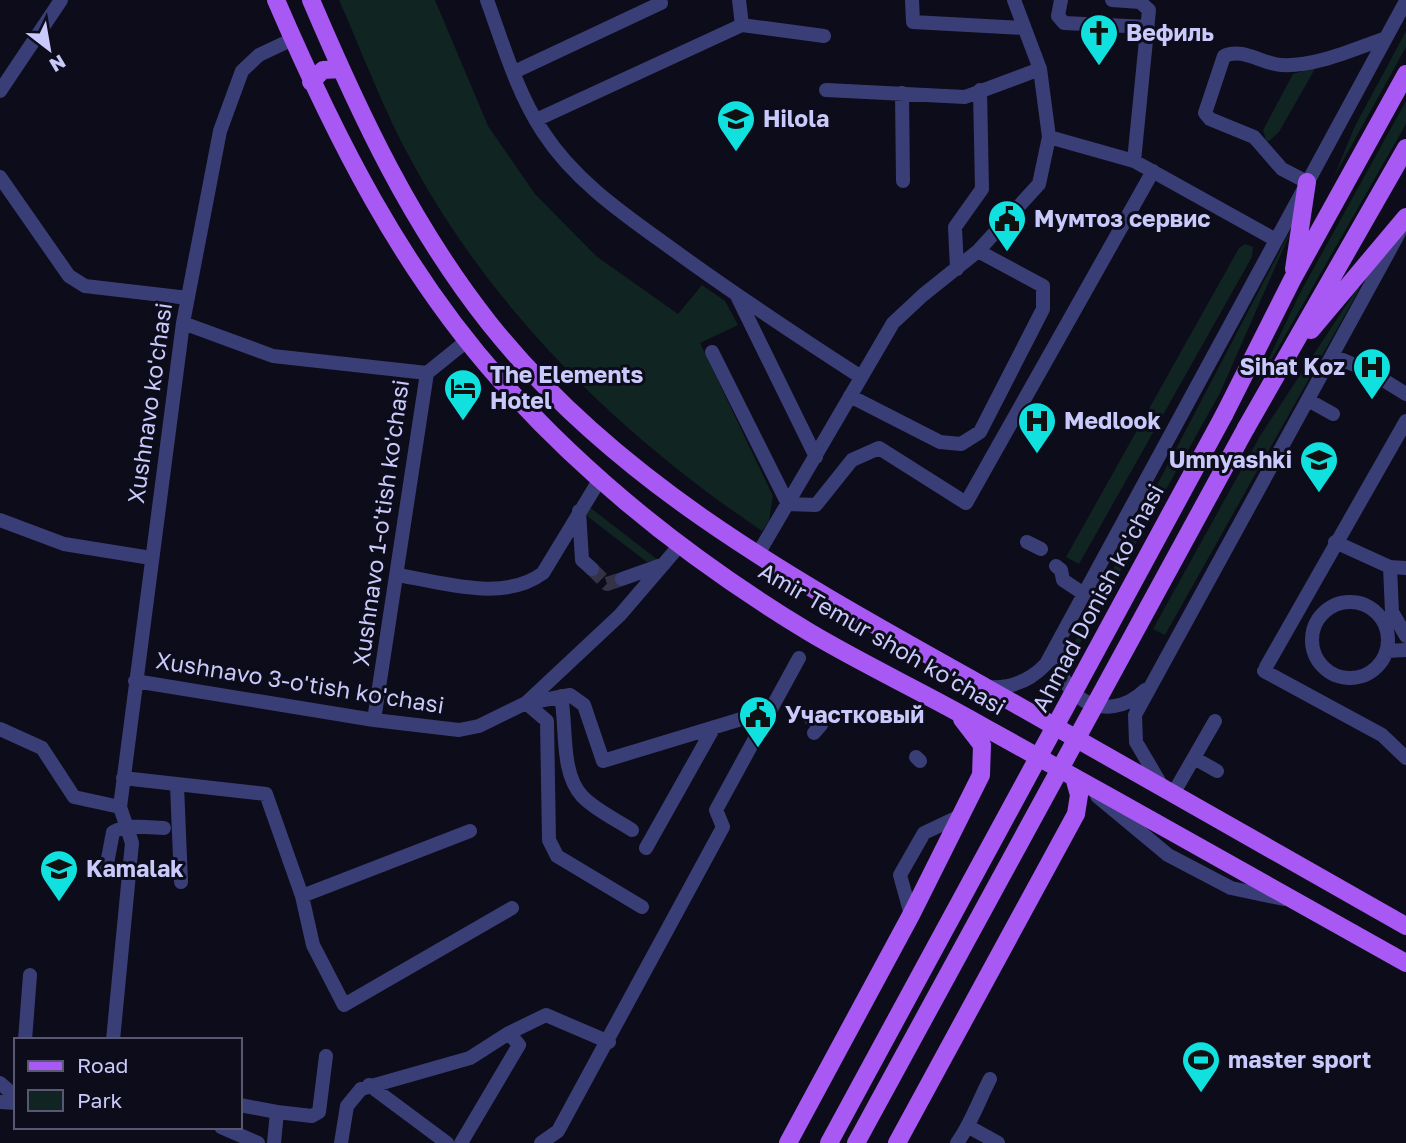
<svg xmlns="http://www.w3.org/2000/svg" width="1406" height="1143" viewBox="0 0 1406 1143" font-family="'Golos Text',sans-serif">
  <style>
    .green { fill: #102421 }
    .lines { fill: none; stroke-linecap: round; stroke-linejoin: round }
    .minor-tunnel { stroke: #333247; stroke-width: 14; stroke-dasharray: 14 7; stroke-linecap: butt }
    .minor { stroke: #3a3e76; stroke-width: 14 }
    .major { stroke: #a858f3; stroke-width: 18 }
    .major-bridge { stroke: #a858f3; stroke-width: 18 }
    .labels { text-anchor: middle; stroke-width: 6; stroke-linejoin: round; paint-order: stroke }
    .poi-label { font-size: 23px; font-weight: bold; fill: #c9c9fb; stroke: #0d0c1a; text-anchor: start }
    .street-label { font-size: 23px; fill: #c9c9fb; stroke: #0d0c1a }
  </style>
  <rect width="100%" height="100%" fill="#0d0c1a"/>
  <path class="green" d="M 339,0 L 435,0 L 488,126 L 535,194 L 596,256 L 678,314 L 702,285 L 725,301 L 738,325 L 700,343 L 773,496 L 769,521 L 762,531 C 614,431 483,302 401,141 C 378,96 360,47 339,0 Z
    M 1406,31 L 1406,47 L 1334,177 L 1354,128 Z
    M 1316,67 L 1279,132 L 1269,141 L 1266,140 L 1263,130 L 1293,74 Z
    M 1406,101 L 1406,124 L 1254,390 L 1299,295 Z
    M 1295,222 L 1220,393 L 1075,652 L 1071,649 Z
    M 1245,244 L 1253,247 L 1252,257 L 1079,564 L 1066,557 L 1239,248 Z
    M 1358,287 L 1360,288 L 1165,635 L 1153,629 L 1260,436 Z
    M 588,506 L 658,560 L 647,562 L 583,513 Z"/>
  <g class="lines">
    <path class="minor-tunnel" d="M 592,569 L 607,584 L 622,579"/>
    <path class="minor" d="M 487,0 C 503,44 517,93 543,132 C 574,180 622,213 668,246 C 731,292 796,335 861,377
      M 739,0 L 742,25
      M 912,0 L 913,22 L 1024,28
      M 1014,0 L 1040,69
      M 1061,0 L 1058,16 L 1064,23 L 1148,27
      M 1112,0 L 1140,2 L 1149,10 L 1134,161
      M 514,72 L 661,3
      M 826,90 L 965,97 L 1040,69 L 1049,137 L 1134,161 L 1276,240
      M 0,91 L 61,0
      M 902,93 L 903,181
      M 536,120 L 742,25 L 824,36
      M 0,177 L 69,276 L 85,286 L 188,298
      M 1307,182 L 1282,169 L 1254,137 L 1210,119 L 1205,113 L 1224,56 C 1243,47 1262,64 1281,65 C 1316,67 1354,49 1386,38
      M 957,269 L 955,227 L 982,189 L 980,90
      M 738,298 L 816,457
      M 183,323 L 273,356 L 427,373 L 374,720
      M 712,352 L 788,504 L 816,505 L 852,460 L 879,448 L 966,503 L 1153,171
      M 1333,356 L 1369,371 L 1406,394
      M 427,373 L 468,340
      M 850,396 L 940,442 L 961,444 L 980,432 L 1043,309 L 1043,286 L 978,251
      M 1308,400 L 1333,414
      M 579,511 L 582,560 L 592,569
      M 0,520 L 64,544 L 151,558
      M 1027,542 L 1041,549
      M 1335,542 L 1390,567 L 1392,612 L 1406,636
      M 758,554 L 893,323 L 923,295 L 978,251 L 1039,184 L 1049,137
      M 1056,566 L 1061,570 L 1063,580 L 1084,594
      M 1390,567 L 1406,568
      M 397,575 C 443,582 503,603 543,573 L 600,479
      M 622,579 L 664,564
      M1312 640a38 38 0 1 1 76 0a38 38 0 1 1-76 0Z
      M 1060,643 C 1050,696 1106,728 1145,690
      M 1387,651 L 1406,650
      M 1266,667 L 1406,421
      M 1264,671 L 1382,735 L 1406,758
      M 135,681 L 374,720 L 459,730 L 479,726 L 526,703 L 620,615 L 680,545
      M 986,687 C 1010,689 1030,681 1046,664 L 1406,1
      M 561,696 C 567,726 560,772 582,796 C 595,810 617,820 632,830
      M 526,703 L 547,721 L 549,840 L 557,856 L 642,907
      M 528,703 L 570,695 L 584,705 L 603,761 L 771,710
      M 811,719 L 821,725 L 814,733
      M 0,729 L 42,748 L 74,797 L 120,807
      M 916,757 L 920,761
      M 1194,758 L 1217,771
      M 123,778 L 266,794 L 302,896 L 470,831
      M 177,785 L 181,882
      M 1163,788 L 1136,742 L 1135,715 L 1399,233
      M 1173,794 L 1215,721
      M 1097,796 L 1168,855 L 1231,888 L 1284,899
      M 646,848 L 714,727
      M 106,869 L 113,832 L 126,826 L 164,828
      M 302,896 L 313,945 L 344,1005 L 512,908
      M 911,915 L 900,875 L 924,833 L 960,816
      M 25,1040 L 30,975
      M 113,1040 L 132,843 L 120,807 L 183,323 L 220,131 L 242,71 L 259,55 L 293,39
      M 0,1083 L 16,1097
      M 369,1085 L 447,1143
      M 0,1102 L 16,1103
      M 240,1105 L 277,1112
      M 221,1127 L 258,1143
      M 969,1127 L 998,1143
      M 274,1143 L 277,1112 L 312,1116 L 319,1112 L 326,1056
      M 341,1143 L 347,1106 L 361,1089 L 470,1058 L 509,1033 L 546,1015 L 609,1042
      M 461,1143 L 519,1045 L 509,1033
      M 541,1143 L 558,1131 L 723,827 L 716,810 L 799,658
      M 957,1143 C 971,1124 979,1100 990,1079"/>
    <path class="major" d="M 276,0 C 335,137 401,269 501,381 C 590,481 695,563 809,632 C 866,666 927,694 984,727 C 1125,805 1265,884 1406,963
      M 311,0 C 360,115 411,224 489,323 C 620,488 807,587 987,688 C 1127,767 1266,847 1406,926
      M 311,82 L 323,70 L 341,69
      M 1294,269 L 1307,182
      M 1311,330 L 1406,217
      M 1224,415 L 1292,280 L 1406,74
      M 1246,428 L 1406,148
      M 788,1143 L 911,915 L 981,775 L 982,745 L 962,719
      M 897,1143 L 1076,814 L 1079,795 L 1074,777"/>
    <path class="major-bridge" d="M 829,1143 L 1224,415
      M 856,1143 L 1246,428"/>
  </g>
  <defs>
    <symbol id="church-pin" viewBox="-11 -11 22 30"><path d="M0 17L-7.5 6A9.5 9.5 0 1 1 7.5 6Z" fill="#10e1de" stroke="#0d0c1a"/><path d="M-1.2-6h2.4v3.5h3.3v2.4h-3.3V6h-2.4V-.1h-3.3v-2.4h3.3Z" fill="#111"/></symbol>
    <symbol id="school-pin" viewBox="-11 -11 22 30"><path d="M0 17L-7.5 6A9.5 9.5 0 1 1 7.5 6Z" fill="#10e1de" stroke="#0d0c1a"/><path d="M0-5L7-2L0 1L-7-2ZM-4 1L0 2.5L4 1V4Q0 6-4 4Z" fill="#111"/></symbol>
    <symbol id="civic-pin" viewBox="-11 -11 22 30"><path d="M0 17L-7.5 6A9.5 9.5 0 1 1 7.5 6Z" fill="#10e1de" stroke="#0d0c1a"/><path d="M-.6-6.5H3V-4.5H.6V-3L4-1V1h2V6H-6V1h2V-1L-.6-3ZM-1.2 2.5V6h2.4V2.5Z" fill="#111"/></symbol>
    <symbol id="hospital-pin" viewBox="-11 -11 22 30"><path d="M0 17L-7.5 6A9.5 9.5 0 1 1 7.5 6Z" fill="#10e1de" stroke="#0d0c1a"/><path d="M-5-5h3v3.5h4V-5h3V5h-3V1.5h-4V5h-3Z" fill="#111"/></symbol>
    <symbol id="hotel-pin" viewBox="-11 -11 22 30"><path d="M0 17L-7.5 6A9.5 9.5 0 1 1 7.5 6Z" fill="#10e1de" stroke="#0d0c1a"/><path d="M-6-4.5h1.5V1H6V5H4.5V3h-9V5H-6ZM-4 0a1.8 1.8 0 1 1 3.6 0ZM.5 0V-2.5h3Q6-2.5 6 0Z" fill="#111"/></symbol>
    <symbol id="stadium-pin" viewBox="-11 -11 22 30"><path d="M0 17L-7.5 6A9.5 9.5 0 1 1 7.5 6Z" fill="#10e1de" stroke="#0d0c1a"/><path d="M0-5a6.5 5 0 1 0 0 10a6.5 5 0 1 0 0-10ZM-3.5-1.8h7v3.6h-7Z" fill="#111"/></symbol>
  </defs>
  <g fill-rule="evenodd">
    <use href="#church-pin" x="1077" y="11" width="44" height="60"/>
    <use href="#school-pin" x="714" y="97" width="44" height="60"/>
    <use href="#civic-pin" x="985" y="197" width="44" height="60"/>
    <use href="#hospital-pin" x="1350" y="345" width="44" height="60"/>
    <use href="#hotel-pin" x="441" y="366" width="44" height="60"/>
    <use href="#hospital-pin" x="1015" y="399" width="44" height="60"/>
    <use href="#school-pin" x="1297" y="438" width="44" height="60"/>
    <use href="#civic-pin" x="736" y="693" width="44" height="60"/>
    <use href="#school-pin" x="37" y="847" width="44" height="60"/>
    <use href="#stadium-pin" x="1179" y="1038" width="44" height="60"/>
  </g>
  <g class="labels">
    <g class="poi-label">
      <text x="1126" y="41">Вефиль</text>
      <text x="763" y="127">Hilola</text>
      <text x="1034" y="227">Мумтоз сервис</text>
      <text x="1345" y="375" text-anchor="end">Sihat Koz</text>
      <text x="490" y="383">The Elements<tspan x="490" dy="26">Hotel</tspan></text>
      <text x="1064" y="429">Medlook</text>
      <text x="1292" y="468" text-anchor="end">Umnyashki</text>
      <text x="785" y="723">Участковый</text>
      <text x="86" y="877">Kamalak</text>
      <text x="1228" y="1068">master sport</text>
    </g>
    <g class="street-label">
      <text transform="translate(150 403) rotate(-82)" y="8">Xushnavo ko'chasi</text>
      <text transform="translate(381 523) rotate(-82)" y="8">Xushnavo 1-o'tish ko'chasi</text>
      <text transform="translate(1098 598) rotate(-62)" y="8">Ahmad Donish ko'chasi</text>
      <text transform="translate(882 639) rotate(30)" y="8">Amir Temur shoh ko'chasi</text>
      <text transform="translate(300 683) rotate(9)" y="8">Xushnavo 3-o'tish ko'chasi</text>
    </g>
  </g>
  <rect x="14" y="1038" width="228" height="91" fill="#0d0c1a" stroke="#585874" stroke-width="2"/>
  <rect x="28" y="1061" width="35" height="10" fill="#a858f3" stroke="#585874" stroke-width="2"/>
  <text x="77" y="1073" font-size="21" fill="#c9c9fb">Road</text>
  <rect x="28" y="1090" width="35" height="21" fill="#102421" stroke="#585874" stroke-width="2"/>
  <text x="77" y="1108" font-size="21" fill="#c9c9fb">Park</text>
  <g transform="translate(49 49) rotate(149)" stroke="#0d0c1a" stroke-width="5" paint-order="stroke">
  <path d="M0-5L12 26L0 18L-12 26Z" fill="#c9c9fb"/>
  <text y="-10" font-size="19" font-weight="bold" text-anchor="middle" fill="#c9c9fb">N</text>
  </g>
</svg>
